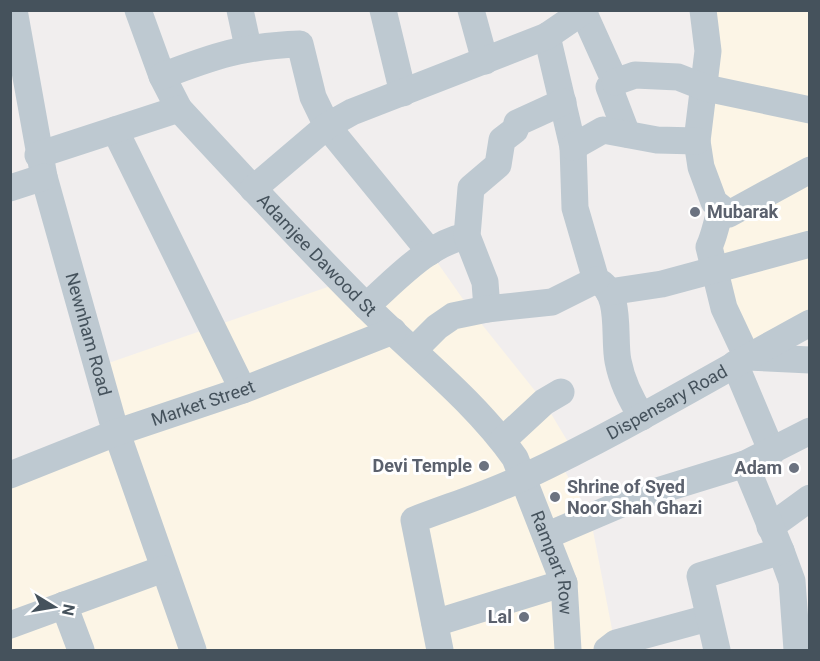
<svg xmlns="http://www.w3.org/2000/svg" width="820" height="661" viewBox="0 0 820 661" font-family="Roboto,sans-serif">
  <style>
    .commercial { fill: #fcf5e6 }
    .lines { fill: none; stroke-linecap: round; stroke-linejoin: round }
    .minor { stroke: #bec9d1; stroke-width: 27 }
    .worship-dot { fill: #6b7280; stroke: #fff; stroke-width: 2 }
    .labels { text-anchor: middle; stroke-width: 6; stroke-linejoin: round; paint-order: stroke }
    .worship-label { font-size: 18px; font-weight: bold; fill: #5b616d; stroke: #fff; text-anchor: end }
    .street-label { font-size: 18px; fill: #45525c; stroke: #fff }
  </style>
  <rect width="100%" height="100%" fill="#f1eeee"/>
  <path class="commercial" d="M 702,11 L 809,11 L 809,325 L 747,357 L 724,308 L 714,202 Z
    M 430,252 L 472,312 L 544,402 L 574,452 L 559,461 L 590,515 L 616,650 L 11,650 L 11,475 L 118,432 L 97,367 L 342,282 L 366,306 Z"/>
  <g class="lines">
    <g class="minor">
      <path id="s1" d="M 14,10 L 44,177 L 112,419 L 193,650"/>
      <path id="s2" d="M 138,10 L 162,76 L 179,109 C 240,175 301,241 365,305 C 415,355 474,400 515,458 L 564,583 L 568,650"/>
      <path d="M 240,10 L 248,47"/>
      <path d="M 383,10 L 403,93"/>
      <path d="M 471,10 L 485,61"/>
      <path d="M 703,10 L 708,51 L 697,141 L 701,167 L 714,202 L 729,214 L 810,170"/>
      <path d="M 583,11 L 615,82 L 609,87 L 627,134"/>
      <path d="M 547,36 L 573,147 L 575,208 L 596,280 C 623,292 613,337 618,361 C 622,382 631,400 642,417"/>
      <path d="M 162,76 C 214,56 243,46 300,44 L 313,97 L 327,126 L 430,252"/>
      <path d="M 615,82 L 635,75 L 678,77 L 706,88 L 810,110"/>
      <path d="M 115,130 L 243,390"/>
      <path d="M 573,147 L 603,130 L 657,140 L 697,141"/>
      <path d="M 38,155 L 179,109"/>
      <path d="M 10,188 L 44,177"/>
      <path d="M 253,189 L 327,126 L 352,112 L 547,36 L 585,10"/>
      <path d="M 721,210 C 716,223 715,234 709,247 L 724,308 L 747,357 L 810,360"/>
      <path d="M 609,292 L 662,284 L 810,244"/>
      <path d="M 366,306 C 395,281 428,243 467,236"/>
      <path d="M 487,309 L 485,282 L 467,236 L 471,188 L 498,165 L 502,140 L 515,130 L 517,123 L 563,102"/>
      <path d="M 414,350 L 437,327 L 453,316 L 487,309 L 552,302 L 596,280"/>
      <path d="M 735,364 L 772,452"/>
      <path d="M 503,440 L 544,402 L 561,392"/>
      <path id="s3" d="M 10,475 L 118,432 L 243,390 L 393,331"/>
      <path d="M 770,527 L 810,498"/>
      <path d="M 546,536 L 635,498 L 745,464 L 810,431"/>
      <path d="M 781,551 L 792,581 L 797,650"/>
      <path d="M 64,605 L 81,650"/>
      <path d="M 435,623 L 564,583"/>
      <path d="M 10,625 L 163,569"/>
      <path id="s4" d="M 440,650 L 414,520 C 450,506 489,494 524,477 C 622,431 714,375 810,323"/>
      <path d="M 607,650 L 616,643 L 708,618"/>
      <path d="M 717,650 L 700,576 L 781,551 L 745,464"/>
    </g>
  </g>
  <g class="worship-dot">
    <circle cx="695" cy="212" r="6"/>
    <circle cx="484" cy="466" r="6"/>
    <circle cx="794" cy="468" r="6"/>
    <circle cx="555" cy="497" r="6"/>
    <circle cx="524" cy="617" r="6"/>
  </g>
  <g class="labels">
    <g class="worship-label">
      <text x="707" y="218" text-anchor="start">Mubarak</text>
      <text x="472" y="472">Devi Temple</text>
      <text x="782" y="474">Adam</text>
      <text x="567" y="493" text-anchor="start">Shrine of Syed<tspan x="567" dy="21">Noor Shah Ghazi</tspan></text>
      <text x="512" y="623">Lal</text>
    </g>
    <g class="street-label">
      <text dy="6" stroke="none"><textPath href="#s2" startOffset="308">Adamjee Dawood St</textPath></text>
      <text dy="6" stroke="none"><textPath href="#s1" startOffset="333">Newnham Road</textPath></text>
      <text dy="6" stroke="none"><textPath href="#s4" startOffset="412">Dispensary Road</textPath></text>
      <text dy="6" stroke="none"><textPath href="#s3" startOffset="206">Market Street</textPath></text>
      <text dy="6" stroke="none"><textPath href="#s2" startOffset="704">Rampart Row</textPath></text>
    </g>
  </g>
  <rect width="820" height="661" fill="none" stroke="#45525c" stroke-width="24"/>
  <g transform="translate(54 607) rotate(101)" stroke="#ffffff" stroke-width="4.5" paint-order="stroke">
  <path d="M0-4.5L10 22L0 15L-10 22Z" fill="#45525c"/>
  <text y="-9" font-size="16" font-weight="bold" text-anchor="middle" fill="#45525c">N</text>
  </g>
</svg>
